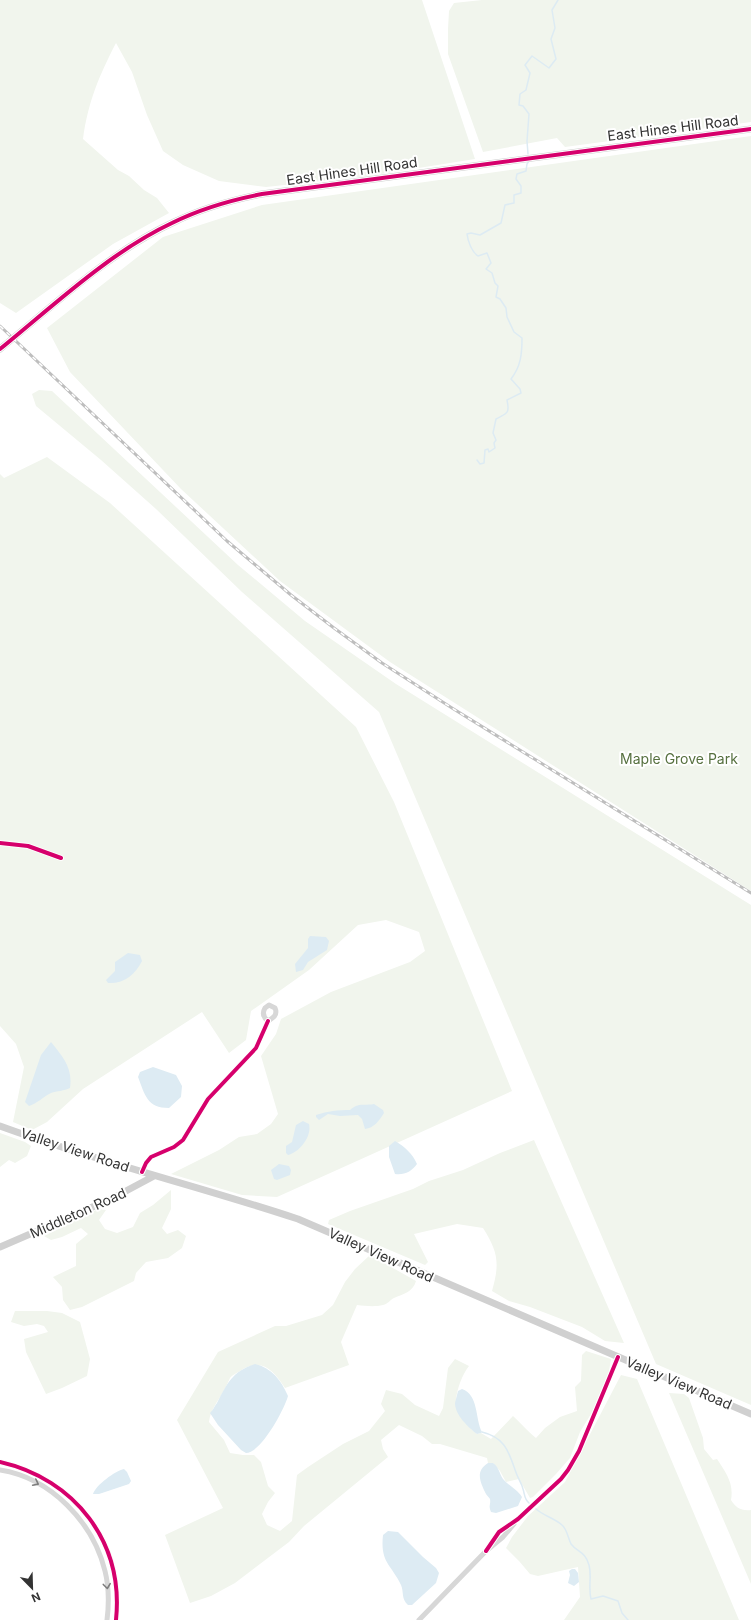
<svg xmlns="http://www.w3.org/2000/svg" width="751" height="1620" viewBox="0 0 751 1620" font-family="Inter,sans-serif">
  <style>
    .green { fill: #f1f5ed }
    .water { fill: #ddebf3 }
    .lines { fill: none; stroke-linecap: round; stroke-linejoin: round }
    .stream { stroke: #ddebf3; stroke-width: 1.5 }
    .street { stroke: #d7d7d7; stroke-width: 5 }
    .secondary { stroke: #d0d0d0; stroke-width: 7 }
    .rail-casing { stroke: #bebebe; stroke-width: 3 }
    .rail { stroke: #fff; stroke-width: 1.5; stroke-dasharray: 4.5; stroke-linecap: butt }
    .cycleway-casing { stroke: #fff; stroke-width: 6 }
    .cycleway { stroke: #d6006c; stroke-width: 4 }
    .oneway { stroke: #7d7d7d }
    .labels { text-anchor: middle; stroke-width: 4; stroke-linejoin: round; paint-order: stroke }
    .street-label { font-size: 14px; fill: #333; stroke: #fff }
    .park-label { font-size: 14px; fill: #56703f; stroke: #fff }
  </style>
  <rect width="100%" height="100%" fill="#fff"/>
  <path class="green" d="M 0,0 L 422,0 L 475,159 L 368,176 L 266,187 L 219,181 L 183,165 L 163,151 L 147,115 L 132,72 L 116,43 C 99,76 88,102 83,139 L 118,170 L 129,176 L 144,190 L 157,198 L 169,213 L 113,244 L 16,313 L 0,303 Z
    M 482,0 L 751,0 L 751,122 L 565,147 L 557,138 L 483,152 L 448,54 L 448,29 L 449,11 L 454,3 Z
    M 751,136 L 751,891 L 390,662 L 280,581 L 181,489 L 70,372 L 47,328 L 163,237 L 262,205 Z
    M 39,390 L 52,391 L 238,565 L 305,621 L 396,684 L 751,905 L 751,1405 L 656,1364 L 379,712 L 242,592 L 156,509 L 101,460 L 36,406 L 32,394 Z
    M 47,457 L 110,503 L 356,727 L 394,802 L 512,1091 L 277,1197 L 242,1195 L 171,1174 L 219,1150 L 239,1137 L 257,1134 L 271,1124 L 278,1114 L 261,1056 L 276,1034 L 281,1019 L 331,992 L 410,962 L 425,951 L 419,932 L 386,920 L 358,925 L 309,970 L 251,1011 L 246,1040 L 229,1053 L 202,1012 L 83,1089 L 47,1122 L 32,1130 L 13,1122 L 24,1067 L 16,1044 L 0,1026 L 0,474 L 4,478 Z
    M 0,1133 L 25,1142 L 31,1146 L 27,1156 L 15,1163 L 9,1160 L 0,1167 Z
    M 534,1140 L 624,1343 L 605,1341 L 582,1327 L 530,1307 L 509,1301 L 492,1291 C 500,1263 498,1252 483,1228 L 457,1224 L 414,1234 L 428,1262 L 425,1265 L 328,1224 L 329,1220 L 350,1211 L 413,1189 L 429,1181 L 463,1170 L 500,1153 Z
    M 171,1190 L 171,1209 L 162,1228 L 167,1234 L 178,1230 L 186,1236 L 182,1248 L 168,1258 L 146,1262 L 136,1273 L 134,1281 L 82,1307 L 70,1310 L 63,1300 L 62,1287 L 53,1277 L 76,1266 L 76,1244 L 88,1234 L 81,1228 L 62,1237 L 51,1240 L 44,1236 L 98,1209 L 106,1210 L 99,1220 L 105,1229 L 117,1233 L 133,1227 L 140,1213 L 153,1205 Z
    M 370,1255 L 416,1281 C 413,1292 403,1294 394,1298 C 390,1300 388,1304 383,1305 C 375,1307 366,1306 357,1305 L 341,1342 L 349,1365 L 285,1388 C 273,1370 262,1357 240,1371 C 237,1373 232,1375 230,1378 C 228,1382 226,1387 223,1392 C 218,1401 210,1411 209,1422 L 224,1440 L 230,1453 L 243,1455 L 254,1455 L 261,1462 L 268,1486 L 275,1493 L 268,1502 L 262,1514 L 267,1525 L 280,1531 L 292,1521 L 297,1475 L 308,1467 L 343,1444 L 369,1431 L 385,1411 L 381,1404 L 386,1390 L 402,1394 L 415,1405 L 439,1416 L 443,1408 L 448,1368 L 455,1359 L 469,1366 C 462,1375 457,1389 456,1400 C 455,1412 468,1427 477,1434 L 481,1433 L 491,1439 L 513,1416 C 521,1423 527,1431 536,1438 L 545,1428 L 560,1417 L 577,1411 L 575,1387 L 581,1381 L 582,1355 L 586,1351 L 611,1359 L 608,1377 L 594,1409 L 580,1432 L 570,1458 L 556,1474 L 533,1497 L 530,1498 L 519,1479 L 506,1482 L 500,1471 L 493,1463 L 488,1463 L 487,1458 L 440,1444 L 432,1444 L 422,1436 L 399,1425 L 381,1440 L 383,1449 L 388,1457 L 304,1526 L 289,1542 L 235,1583 L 211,1596 L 190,1603 L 165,1535 L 223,1508 L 177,1420 L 218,1352 L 275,1326 L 286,1326 L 322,1315 L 333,1305 L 345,1282 L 355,1269 Z
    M 15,1311 L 47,1311 L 62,1313 L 80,1322 L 90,1359 L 87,1376 L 62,1388 L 46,1394 L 26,1352 L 24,1339 L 48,1332 L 44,1326 L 37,1324 L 24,1326 L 11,1322 Z
    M 621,1375 L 637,1379 L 739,1620 L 564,1620 L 580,1597 L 578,1567 L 538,1576 L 530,1574 L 519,1561 L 506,1548 L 512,1537 L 528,1516 L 565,1482 Z
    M 669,1393 L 684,1394 L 689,1398 L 703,1438 L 704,1449 L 713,1460 L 717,1459 C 726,1473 734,1483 731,1500 C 736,1508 741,1511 751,1510 L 751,1584 Z"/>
  <path class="water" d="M 310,936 L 326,937 L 329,941 L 327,950 L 308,962 L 303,970 L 296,972 L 295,964 L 308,948 L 308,939 Z
    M 128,953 L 140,955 L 142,961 C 135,975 124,984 108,983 L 106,980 L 115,971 L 115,962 Z
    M 51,1042 C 63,1057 73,1068 70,1088 C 64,1091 57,1091 51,1093 C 43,1097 38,1103 29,1106 L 25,1102 L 41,1055 Z
    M 153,1067 L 176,1075 L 182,1086 L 181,1097 L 169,1108 C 147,1108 145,1095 138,1077 L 140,1072 Z
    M 374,1104 L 383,1110 L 384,1113 C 379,1121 374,1128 365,1129 L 362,1119 L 358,1115 L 340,1116 L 328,1114 L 319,1120 L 316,1117 L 316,1115 C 328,1111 338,1110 350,1110 C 359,1102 362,1106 374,1104 Z
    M 303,1121 L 309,1124 C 312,1136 300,1152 288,1155 L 286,1153 L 286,1146 L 292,1142 L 296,1125 Z
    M 395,1141 C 405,1147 412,1153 417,1164 C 411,1172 405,1175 395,1174 L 389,1157 L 389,1146 Z
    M 279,1164 L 289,1166 L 291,1170 L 290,1175 L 277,1180 L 274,1179 L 271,1170 Z
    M 255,1364 C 272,1368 281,1380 288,1396 C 284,1410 261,1453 246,1453 L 241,1450 L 218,1425 L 210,1413 C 213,1410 214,1407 217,1403 C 228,1382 232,1372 255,1364 Z
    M 462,1389 C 479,1395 475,1419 482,1432 L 481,1433 L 477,1434 C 468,1427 455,1415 455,1403 C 456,1399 457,1395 458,1391 Z
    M 488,1463 L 493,1463 C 499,1467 499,1473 503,1479 C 509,1486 517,1489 522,1497 L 518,1506 L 496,1513 L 491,1512 C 488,1505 491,1505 490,1499 C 489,1497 487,1496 486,1494 C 480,1482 475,1471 488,1463 Z
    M 124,1469 L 127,1472 L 131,1481 L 129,1484 L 99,1494 L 93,1494 C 96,1485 115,1471 124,1469 Z
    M 388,1531 L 398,1532 L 423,1557 L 436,1568 L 439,1573 L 436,1583 L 412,1605 L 408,1605 C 401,1599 404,1592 401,1585 C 391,1564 380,1563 383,1535 Z
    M 572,1569 L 575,1569 L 578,1573 L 579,1582 L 574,1586 L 568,1583 L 570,1575 L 569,1571 Z"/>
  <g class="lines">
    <path class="stream" d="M 528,154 L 527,141 L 529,114 L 523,106 L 519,105 L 520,94 L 526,90 L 530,73 L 525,65 L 532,56 L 549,68 L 556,59 L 551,39 L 555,28 L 552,10 L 558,0
      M 477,460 L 480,464 L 484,463 L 485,450 L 488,449 L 489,452 L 495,448 L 494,443 L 496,440 L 493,433 L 496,419 C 507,413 510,414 507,400 L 521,393 L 520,389 L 511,379 C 521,366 522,354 522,338 L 514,332 L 507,317 L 506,308 L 500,299 L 496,297 L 498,286 L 495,283 L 492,273 L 486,269 L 491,263 L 487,253 L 478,256 C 472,252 468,242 467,234 L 471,233 L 480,235 L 501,223 L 505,205 L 514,203 L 514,195 L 521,193 L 521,186 L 516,179 L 517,174 L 526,171 L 527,164 L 529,161
      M 482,1432 C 507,1438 509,1454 517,1475 C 519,1480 522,1484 523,1489 C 525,1495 524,1499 529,1503
      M 536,1509 C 544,1516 554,1518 562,1525 C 567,1529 568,1538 571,1544 C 578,1553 585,1551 589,1565 C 592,1576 588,1587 591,1599 L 603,1596 L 618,1601 L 622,1613 L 628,1620"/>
    <path class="street" d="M 0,843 L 28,846 L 61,858
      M 269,1005 L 275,1008 C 278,1015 273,1018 268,1021 C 263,1017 262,1013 265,1008 Z
      M 142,1172 L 146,1163 L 151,1157 L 174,1147 L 183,1140 L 208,1099 L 256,1048 L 268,1021
      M 0,1462 C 75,1479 124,1542 116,1620
      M 0,1470 C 51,1478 93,1522 105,1571 C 109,1587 109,1604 107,1620
      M 486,1551 L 499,1532 L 518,1519 L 561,1479 L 568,1470 L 579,1451 L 618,1357
      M 419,1620 L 486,1551 L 503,1537 L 514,1524"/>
    <path class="secondary" d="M 0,349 C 53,306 110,252 172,223 C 200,209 231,200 262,194 L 751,129
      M 0,1126 C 98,1162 199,1186 298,1219 L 751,1414
      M 0,1247 L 111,1199 L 154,1176"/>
    <defs>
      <path id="rail" d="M 0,326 L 227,541 L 291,595 L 334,628 L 382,663 L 452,708 L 751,893"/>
    </defs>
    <use href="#rail" class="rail-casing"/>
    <use href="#rail" class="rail"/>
    <defs>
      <path id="cycleway" d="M 0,349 C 53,306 110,252 172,223 C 200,209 231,200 262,194 L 751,129
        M 0,843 L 28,846 L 61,858
        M 142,1172 L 146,1163 L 151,1157 L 174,1147 L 183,1140 L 208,1099 L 256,1048 L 268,1021
        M 0,1462 C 75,1479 124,1542 116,1620
        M 486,1551 L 499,1532 L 518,1519 L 561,1479 L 568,1470 L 579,1451 L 618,1357"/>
    </defs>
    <use href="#cycleway" class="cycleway-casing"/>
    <use href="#cycleway" class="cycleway"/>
  </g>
  <defs><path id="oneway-chevron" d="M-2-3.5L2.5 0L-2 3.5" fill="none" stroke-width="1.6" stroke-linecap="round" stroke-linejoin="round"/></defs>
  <g class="oneway">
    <use href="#oneway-chevron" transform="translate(36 1483) rotate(27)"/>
    <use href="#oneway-chevron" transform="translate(107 1586) rotate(83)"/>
  </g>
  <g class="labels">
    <g class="street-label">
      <text transform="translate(673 128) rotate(-7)" y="5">East Hines Hill Road</text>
      <text transform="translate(352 171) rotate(-8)" y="5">East Hines Hill Road</text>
      <text transform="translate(75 1150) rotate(18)" y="5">Valley View Road</text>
      <text transform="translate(78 1213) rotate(-24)" y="5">Middleton Road</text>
      <text transform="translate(381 1255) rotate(24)" y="5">Valley View Road</text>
      <text transform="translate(679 1383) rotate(23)" y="5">Valley View Road</text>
    </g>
    <g class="park-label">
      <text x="679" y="764">Maple Grove Park</text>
    </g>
  </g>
  <g transform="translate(32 1588) rotate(157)" stroke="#ffffff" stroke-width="3" paint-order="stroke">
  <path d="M0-3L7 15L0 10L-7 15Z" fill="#333333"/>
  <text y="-6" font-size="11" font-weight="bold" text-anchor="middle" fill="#333333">N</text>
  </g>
</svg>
